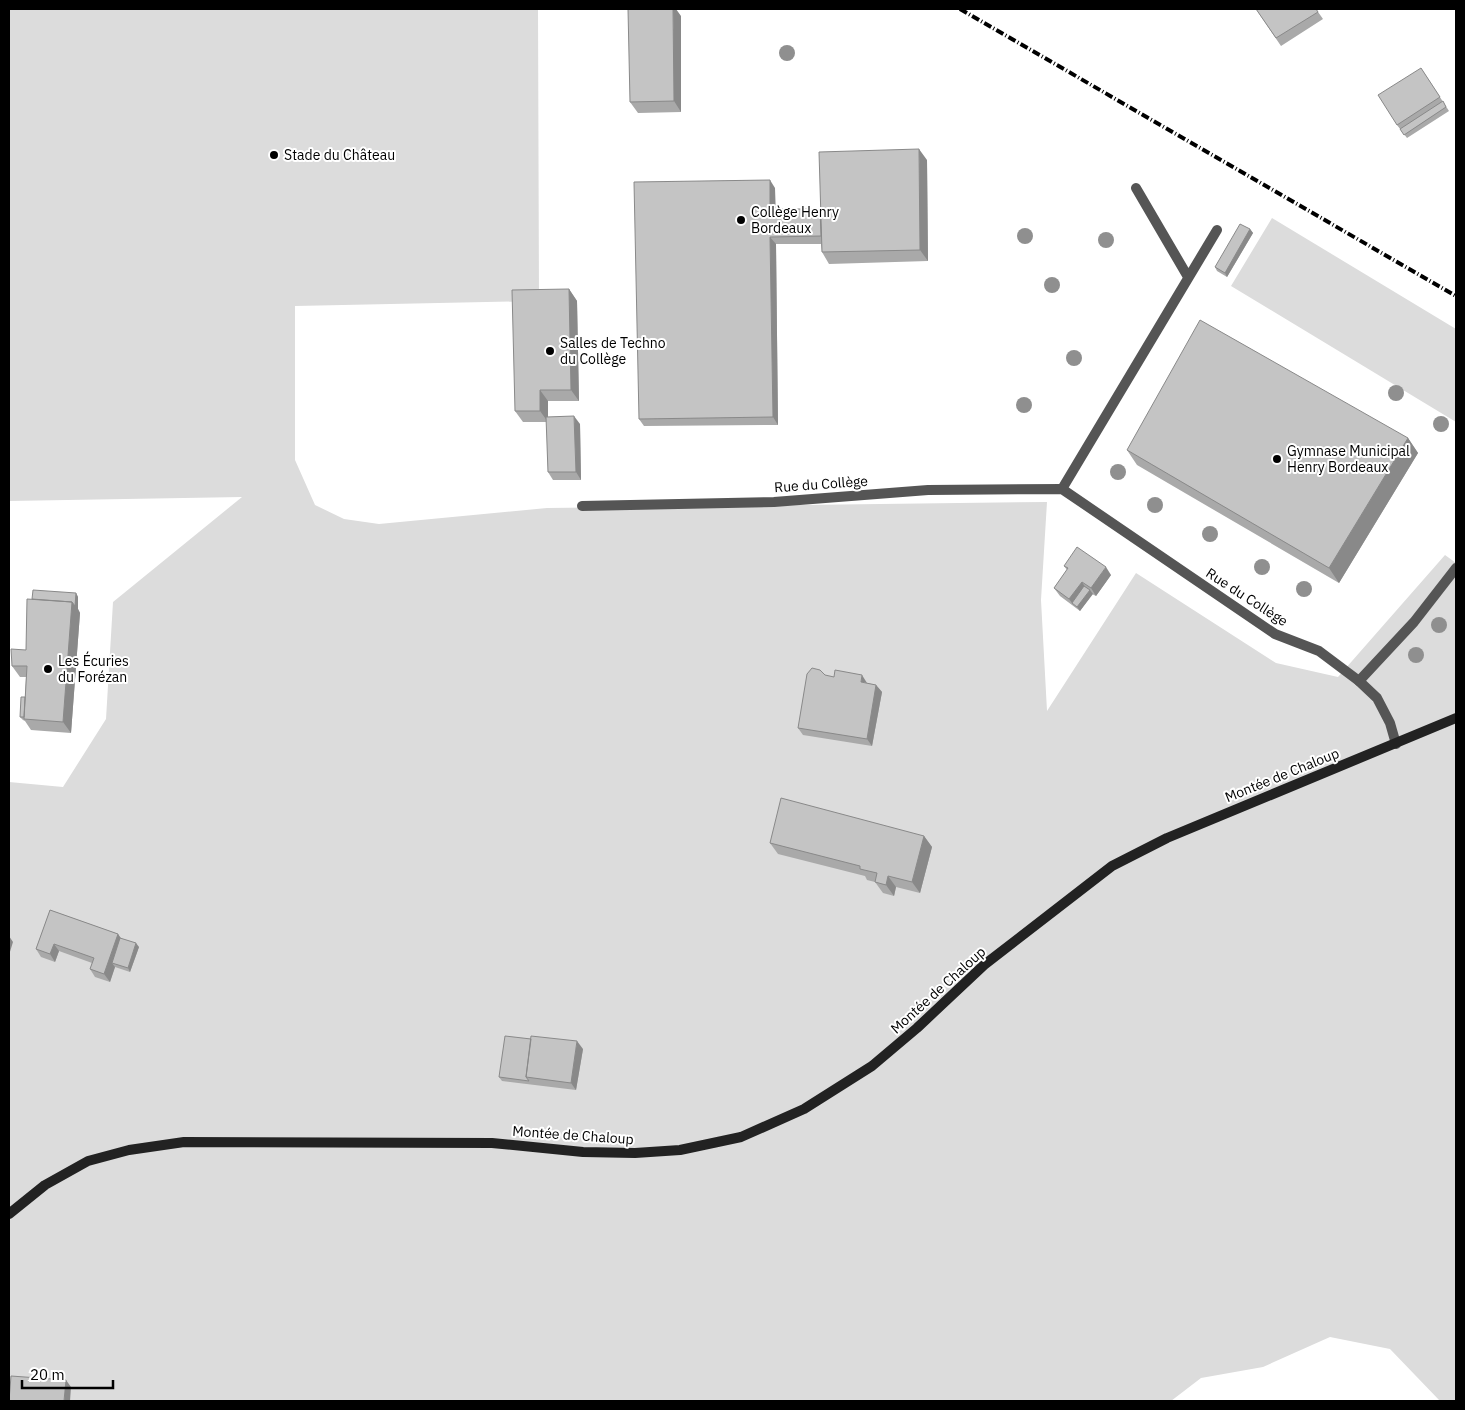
<svg xmlns="http://www.w3.org/2000/svg" width="1465" height="1410" viewBox="0 0 1465 1410" font-family="'IBM Plex Sans',sans-serif">
  <style>
    .green { fill: #dcdcdc }
    .lines { fill: none; stroke-linecap: round; stroke-linejoin: round }
    .service { stroke: #555; stroke-width: 10 }
    .minor { stroke: #555; stroke-width: 10 }
    .secondary { stroke: #222; stroke-width: 10 }
    .rail { stroke: #000; stroke-width: 4; stroke-dasharray: 8 2.5 1 2.5; stroke-linecap: butt }
    .tree { fill: #8f8f8f }
    .wall { fill: #a9a9a9 }
    .shaded-wall { fill: #898989 }
    .building { fill: #c4c4c4; stroke: #898989 }
    .poi-dot { fill: #000; stroke: #fff; stroke-width: 2 }
    .labels { text-anchor: middle; stroke-width: 4; stroke-linejoin: round; paint-order: stroke }
    .poi-label { font-size: 14px; fill: #000; stroke: #fff; text-anchor: start }
    .street-label { font-size: 14px; fill: #000; stroke: #fff }
  </style>
  <rect width="100%" height="100%" fill="#fff"/>
  <path class="green" d="M 9,9 L 538,9 L 539,301 L 295,306 L 295,460 L 315,505 L 344,519 L 379,524 L 547,508 L 1047,502 L 1041,600 L 1047,711 L 1136,573 L 1276,663 L 1338,677 L 1445,555 L 1456,563 L 1456,1401 L 1440,1401 L 1390,1349 L 1330,1337 L 1263,1367 L 1201,1378 L 1171,1401 L 9,1401 L 9,782 L 63,787 L 106,719 L 113,602 L 242,497 L 9,501 Z
    M 1272,218 L 1456,329 L 1456,422 L 1231,286 Z"/>
  <g class="lines">
    <path class="service" d="M 1136,188 L 1188,277
      M 1062,489 L 1217,230
      M 1359,681 L 1414,622 L 1456,568"/>
    <path class="minor" d="M 582,506 L 774,502 L 928,490 L 1062,489 L 1275,634 L 1319,651 L 1359,681 L 1377,698 L 1390,723 L 1396,744"/>
    <path class="secondary" d="M 9,1214 L 45,1185 L 88,1161 L 129,1150 L 184,1142 L 492,1143 L 583,1152 L 635,1153 L 680,1150 L 741,1137 L 804,1109 L 872,1066 L 917,1028 L 984,965 L 1112,866 L 1167,838 L 1456,718"/>
    <path class="rail" d="M 960,9 L 1456,296"/>
  </g>
  <g class="tree">
    <circle cx="787" cy="53" r="8"/>
    <circle cx="1025" cy="236" r="8"/>
    <circle cx="1106" cy="240" r="8"/>
    <circle cx="1052" cy="285" r="8"/>
    <circle cx="1074" cy="358" r="8"/>
    <circle cx="1396" cy="393" r="8"/>
    <circle cx="1024" cy="405" r="8"/>
    <circle cx="1441" cy="424" r="8"/>
    <circle cx="1118" cy="472" r="8"/>
    <circle cx="1155" cy="505" r="8"/>
    <circle cx="1210" cy="534" r="8"/>
    <circle cx="1262" cy="567" r="8"/>
    <circle cx="1304" cy="589" r="8"/>
    <circle cx="1439" cy="625" r="8"/>
    <circle cx="1416" cy="655" r="8"/>
  </g>
  <path class="wall" d="M 1256,9 L 1316,9 L 1323,19 L 1281,46 Z
    M 681,16 L 681,112 L 638,113 L 630,102 Z
    M 1421,68 L 1449,111 L 1407,138 L 1397,125 Z
    M 927,160 L 928,261 L 829,264 L 822,252 L 821,244 L 776,244 L 778,425 L 644,426 L 639,419 L 775,188 L 775,209 L 820,209 Z
    M 1250,229 L 1253,233 L 1227,277 L 1217,271 L 1215,267 Z
    M 569,289 L 577,301 L 579,401 L 548,401 L 548,417 L 580,424 L 581,480 L 553,480 L 548,472 L 547,422 L 523,422 L 515,411 Z
    M 1408,438 L 1418,453 L 1339,583 L 1137,465 L 1127,450 Z
    M 1064,566 L 1111,575 L 1096,596 L 1092,594 L 1080,611 L 1060,596 L 1054,588 L 1067,570 Z
    M 76,593 L 78,597 L 78,609 L 80,613 L 71,733 L 31,730 L 25,721 L 23,720 L 20,717 L 25,697 L 26,677 L 20,677 L 12,666 L 26,650 L 32,599 Z
    M 867,683 L 876,685 L 882,692 L 872,746 L 803,735 L 798,728 Z
    M 924,836 L 932,847 L 920,893 L 896,887 L 894,896 L 883,893 L 875,882 L 867,880 L 865,876 L 778,854 L 770,843 Z
    M 50,910 L 118,934 L 120,938 L 139,947 L 130,972 L 115,967 L 110,982 L 95,977 L 90,969 L 92,963 L 59,951 L 55,962 L 41,957 L 36,949 Z
    M 583,1049 L 576,1090 L 502,1081 L 499,1077 Z"/>
  <path class="shaded-wall" d="M 673,9 L 676,9 L 681,16 L 681,112 L 674,101 Z
    M 919,149 L 927,160 L 928,261 L 920,250 Z
    M 770,180 L 775,188 L 776,217 L 770,209 Z
    M 1250,229 L 1253,233 L 1227,277 L 1225,273 Z
    M 770,237 L 776,244 L 778,425 L 773,417 Z
    M 569,289 L 577,301 L 579,401 L 571,390 Z
    M 540,390 L 548,401 L 548,422 L 540,411 Z
    M 574,416 L 580,424 L 581,480 L 576,472 Z
    M 1408,438 L 1418,453 L 1339,583 L 1329,568 Z
    M 1106,567 L 1111,575 L 1096,596 L 1091,588 Z
    M 1082,582 L 1087,590 L 1072,603 L 1069,599 Z
    M 1090,590 L 1093,594 L 1080,611 L 1077,607 Z
    M 76,593 L 78,597 L 78,609 L 80,613 L 71,733 L 63,722 L 72,602 Z
    M 862,675 L 867,683 L 861,682 Z
    M 876,685 L 882,692 L 872,746 L 867,739 Z
    M 924,836 L 932,847 L 920,893 L 912,882 Z
    M 888,876 L 896,887 L 894,896 L 886,885 Z
    M 118,934 L 123,941 L 112,963 L 115,967 L 110,982 L 104,974 Z
    M 9,936 L 13,942 L 9,955 Z
    M 136,943 L 139,947 L 130,972 L 128,968 Z
    M 54,944 L 59,951 L 55,962 L 50,954 Z
    M 577,1041 L 583,1049 L 576,1090 L 571,1083 Z
    M 66,1380 L 71,1387 L 70,1401 L 64,1401 Z"/>
  <path class="building" d="M 628,9 L 673,9 L 674,101 L 630,102 Z
    M 1256,9 L 1316,9 L 1318,12 L 1276,38 Z
    M 1421,68 L 1440,97 L 1397,125 L 1378,95 Z
    M 1443,101 L 1446,107 L 1404,135 L 1400,129 Z
    M 919,149 L 920,250 L 822,252 L 819,152 Z
    M 770,180 L 770,209 L 820,209 L 821,236 L 770,237 L 773,417 L 639,419 L 634,182 Z
    M 1240,224 L 1250,229 L 1225,273 L 1215,267 Z
    M 569,289 L 571,390 L 540,390 L 540,411 L 515,411 L 512,290 Z
    M 1200,320 L 1408,438 L 1329,568 L 1127,450 Z
    M 574,416 L 576,472 L 548,472 L 546,417 Z
    M 1077,547 L 1106,567 L 1091,588 L 1082,582 L 1069,599 L 1054,588 L 1068,568 L 1064,566 Z
    M 1084,586 L 1090,590 L 1077,607 L 1072,603 Z
    M 33,590 L 76,593 L 75,606 L 72,602 L 32,599 Z
    M 27,599 L 72,602 L 63,722 L 24,719 L 27,666 L 12,666 L 11,649 L 26,650 Z
    M 812,668 L 820,670 L 825,675 L 834,677 L 835,670 L 862,675 L 861,682 L 876,685 L 867,739 L 798,728 L 807,674 Z
    M 21,697 L 25,697 L 24,717 L 20,717 Z
    M 781,798 L 924,836 L 912,882 L 888,876 L 886,885 L 875,882 L 877,873 L 860,869 L 860,866 L 770,843 Z
    M 50,910 L 118,934 L 104,974 L 90,969 L 94,958 L 54,944 L 50,954 L 36,949 Z
    M 120,938 L 136,943 L 128,968 L 112,963 Z
    M 505,1036 L 531,1039 L 526,1077 L 529,1081 L 499,1077 Z
    M 531,1036 L 577,1041 L 571,1083 L 526,1077 Z
    M 11,1376 L 66,1380 L 64,1401 L 9,1401 Z"/>
  <g class="poi-dot">
    <circle cx="274" cy="155" r="5"/>
    <circle cx="741" cy="220" r="5"/>
    <circle cx="550" cy="351" r="5"/>
    <circle cx="1277" cy="459" r="5"/>
    <circle cx="48" cy="669" r="5"/>
  </g>
  <g class="labels">
    <g class="poi-label">
      <text x="284" y="160">Stade du Château</text>
      <text x="751" y="217">Collège Henry<tspan x="751" dy="16">Bordeaux</tspan></text>
      <text x="560" y="348">Salles de Techno<tspan x="560" dy="16">du Collège</tspan></text>
      <text x="1287" y="456">Gymnase Municipal<tspan x="1287" dy="16">Henry Bordeaux</tspan></text>
      <text x="58" y="666">Les Écuries<tspan x="58" dy="16">du Forézan</tspan></text>
    </g>
    <g class="street-label">
      <text transform="translate(821 484) rotate(-4)" y="5">Rue du Collège</text>
      <text transform="translate(1247 597) rotate(33)" y="5">Rue du Collège</text>
      <text transform="translate(1282 775) rotate(-22)" y="5">Montée de Chaloup</text>
      <text transform="translate(938 990) rotate(-42)" y="5">Montée de Chaloup</text>
      <text transform="translate(573 1135) rotate(4)" y="5">Montée de Chaloup</text>
    </g>
  </g>
  <rect width="1465" height="1410" fill="none" stroke="#000000" stroke-width="20"/>
  <path d="M22 1380v8h91v-8" fill="none" stroke="#000000" stroke-width="2.5"/>
  <text x="30" y="1380" font-size="15" fill="#000000" stroke="#ffffff" stroke-width="4" paint-order="stroke">20 m</text>
</svg>
